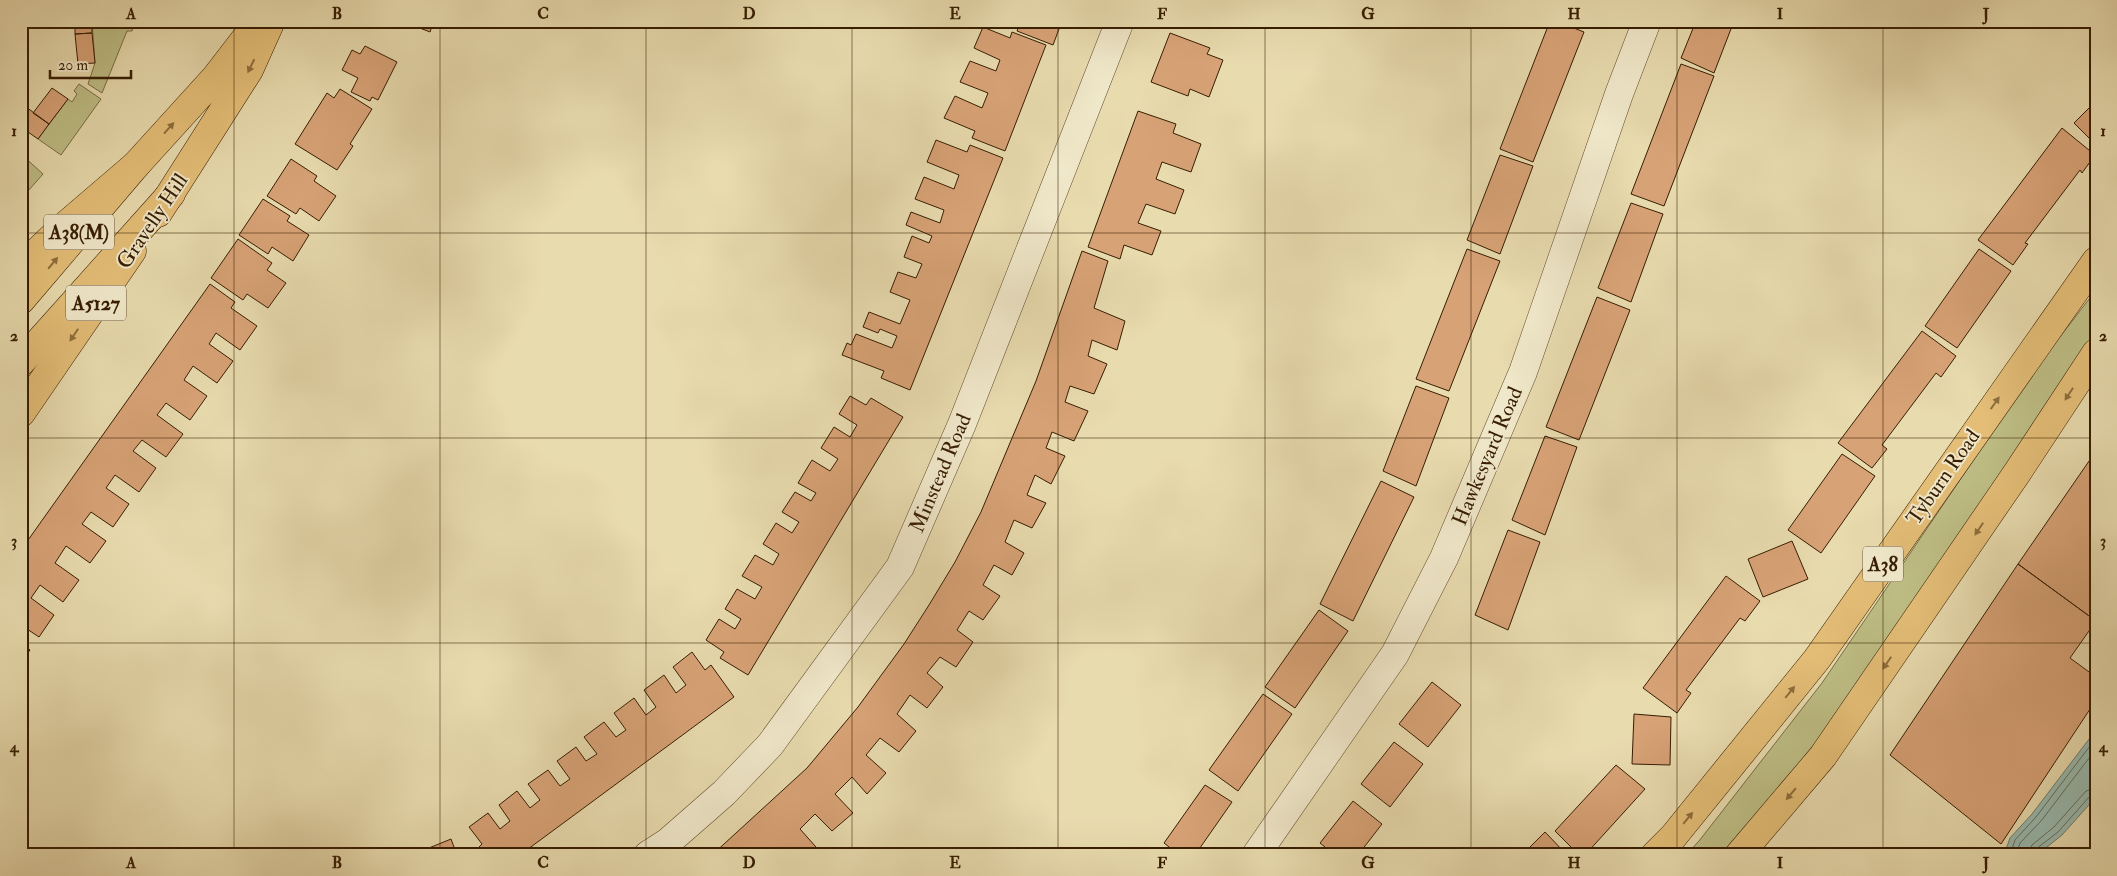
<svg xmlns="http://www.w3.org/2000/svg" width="2117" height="876" viewBox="0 0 2117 876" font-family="'IM FELL Double Pica',serif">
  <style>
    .green { fill: #bebe85; stroke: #7a6e44 }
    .water { fill: #98bab0; stroke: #717b6a }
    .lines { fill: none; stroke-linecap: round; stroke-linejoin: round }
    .shore { stroke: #686c59; stroke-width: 1 }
    .building { fill: #d7a276; stroke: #371d02 }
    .street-casing { stroke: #634c2d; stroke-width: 29 }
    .primary-casing { stroke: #371d02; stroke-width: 29 }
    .highway-casing { stroke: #371d02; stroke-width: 29 }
    .street { stroke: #f0e8ca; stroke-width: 28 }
    .primary { stroke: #e4be77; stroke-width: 28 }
    .highway { stroke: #e4be77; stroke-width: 28 }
    .oneway { fill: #8e6e3c }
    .grid { fill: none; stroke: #371d02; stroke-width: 1; stroke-opacity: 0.55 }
    .labels { text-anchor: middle; stroke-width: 4; stroke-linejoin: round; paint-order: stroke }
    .shield { fill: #f0e8ca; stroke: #6e5a3e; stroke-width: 1 }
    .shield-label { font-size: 20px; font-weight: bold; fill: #371d02 }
    .street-label { font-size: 21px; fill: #371d02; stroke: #f0e8ca }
    .neatline { fill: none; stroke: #371d02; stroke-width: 2 }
    .grid-label { font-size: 16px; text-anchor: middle; font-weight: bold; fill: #371d02 }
  </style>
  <rect width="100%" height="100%" fill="#e8dbae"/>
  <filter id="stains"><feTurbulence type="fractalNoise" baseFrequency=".004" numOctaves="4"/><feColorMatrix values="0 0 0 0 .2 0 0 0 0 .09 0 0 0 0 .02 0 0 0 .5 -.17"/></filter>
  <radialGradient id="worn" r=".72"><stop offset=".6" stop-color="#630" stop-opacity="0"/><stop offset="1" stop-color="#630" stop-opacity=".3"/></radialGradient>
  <path class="green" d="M 92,21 L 136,21 L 132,31 L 127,31 L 102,93 L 88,84 L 95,63 Z
    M 79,84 L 101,99 L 61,155 L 38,139 L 68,99 L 72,102 L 77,94 L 74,91 Z
    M 21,154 L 43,174 L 21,199 Z
    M 2096,290 L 2096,332 L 2003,479 L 1814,751 L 1725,855 L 1686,855 L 1699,841 L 1822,683 L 2036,368 Z"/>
  <path class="water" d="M 2096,730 L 2096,797 L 2062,835 L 2037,855 L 2004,855 L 2010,838 L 2032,814 Z"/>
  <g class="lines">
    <path class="shore" d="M 2010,855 L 2015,840 L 2036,817 L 2096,738
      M 2016,855 L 2020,843 L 2041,821 L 2096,749
      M 2029,855 L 2032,845 L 2054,827 L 2086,791 L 2096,788
      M 2035,855 L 2036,849 L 2058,832 L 2090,796 L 2096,794"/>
  </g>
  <path class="building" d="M 75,21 L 92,21 L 92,33 L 75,34 Z
    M 402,21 L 434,21 L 430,32 Z
    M 1021,21 L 1062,21 L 1053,45 L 1017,31 Z
    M 1550,21 L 1556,21 L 1584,32 L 1533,162 L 1500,149 Z
    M 1577,21 L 1592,21 L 1590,27 Z
    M 1696,21 L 1734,21 L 1714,73 L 1681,58 Z
    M 983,27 L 1010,38 L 1012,32 L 1046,45 L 1005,151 L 972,138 L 975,131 L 944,118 L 955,96 L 982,108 L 988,93 L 960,82 L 970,61 L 996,71 L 1000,60 L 974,48 Z
    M 92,33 L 95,63 L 78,64 L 75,34 Z
    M 1170,33 L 1210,48 L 1207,54 L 1223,60 L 1209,97 L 1190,89 L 1188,96 L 1151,82 Z
    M 365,46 L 397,62 L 378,100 L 372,97 L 370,101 L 351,92 L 358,78 L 342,70 L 352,50 L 360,54 Z
    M 1681,64 L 1714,76 L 1664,206 L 1631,194 Z
    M 52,88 L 68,99 L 49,124 L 33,113 Z
    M 340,89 L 372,109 L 350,144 L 353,146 L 337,170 L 295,144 L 327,93 L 334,98 Z
    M 2096,101 L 2096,145 L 2074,123 Z
    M 22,104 L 49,124 L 38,139 L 21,127 Z
    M 1138,111 L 1176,124 L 1173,133 L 1201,144 L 1191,172 L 1162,162 L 1156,179 L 1184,190 L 1175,214 L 1146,204 L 1138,223 L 1161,231 L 1152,255 L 1124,245 L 1120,259 L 1088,247 Z
    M 2062,128 L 2095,155 L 2082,173 L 2080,170 L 2025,243 L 2028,244 L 2013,265 L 1978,240 Z
    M 936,140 L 967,152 L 970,145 L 1003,158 L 910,390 L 881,378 L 884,371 L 842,355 L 847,343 L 851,345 L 856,334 L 892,348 L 897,336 L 880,329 L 878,333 L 863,327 L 869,312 L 900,324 L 910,300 L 890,292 L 898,272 L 916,278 L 922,264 L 904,257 L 912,236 L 929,243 L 932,236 L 906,225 L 911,212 L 940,223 L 944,210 L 915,199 L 924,177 L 954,189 L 959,175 L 927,162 Z
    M 1500,155 L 1533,166 L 1500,254 L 1467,240 Z
    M 291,159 L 317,176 L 314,181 L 336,196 L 319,221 L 300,208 L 296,214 L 267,196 Z
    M 263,199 L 290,216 L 287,221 L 309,235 L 293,261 L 272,247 L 268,254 L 239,235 Z
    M 1631,203 L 1663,214 L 1631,302 L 1598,288 Z
    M 238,239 L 272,263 L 267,270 L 286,283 L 268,308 L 247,294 L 243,300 L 211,278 Z
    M 1467,249 L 1500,261 L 1449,391 L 1416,379 Z
    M 1979,249 L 2011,271 L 1957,348 L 1925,326 Z
    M 1082,251 L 1108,261 L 1094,308 L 1125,321 L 1117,350 L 1092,340 L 1088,356 L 1107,364 L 1094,394 L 1070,386 L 1065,402 L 1088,411 L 1074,441 L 1052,432 L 1046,448 L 1065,456 L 1051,484 L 1035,475 L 1027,495 L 1046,503 L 1032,528 L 1014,520 L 1005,542 L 1024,553 L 1012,575 L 994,565 L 983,585 L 1000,596 L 983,620 L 969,611 L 957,630 L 973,642 L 956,667 L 940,657 L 927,673 L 943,687 L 927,708 L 910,695 L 897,714 L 916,731 L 899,752 L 880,738 L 866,755 L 886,773 L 867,794 L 852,777 L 835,794 L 853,813 L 832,831 L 815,814 L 800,829 L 816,847 L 807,855 L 784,855 L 778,848 L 771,855 L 712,855 L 807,768 L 858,707 L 904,644 L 929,605 L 955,562 L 981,512 L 1036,381 Z
    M 210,284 L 235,302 L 231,308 L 257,326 L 240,350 L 216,333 L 209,344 L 233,361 L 217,383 L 193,366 L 184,380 L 207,396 L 190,420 L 166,403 L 157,415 L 183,434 L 166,457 L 142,440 L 133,451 L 156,468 L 139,492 L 115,475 L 106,488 L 129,504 L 113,527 L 91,512 L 82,524 L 106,541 L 90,563 L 66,546 L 55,563 L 79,580 L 63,602 L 40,585 L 31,598 L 54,615 L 39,637 L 21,625 L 21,550 Z
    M 1597,297 L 1630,310 L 1579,440 L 1546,427 Z
    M 1922,331 L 1956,356 L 1941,377 L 1936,373 L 1882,445 L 1887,449 L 1872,468 L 1838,443 Z
    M 1416,386 L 1449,398 L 1416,486 L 1383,471 Z
    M 850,396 L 866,405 L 871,398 L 903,417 L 748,675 L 720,658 L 724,652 L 706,640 L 719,619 L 735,629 L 741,619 L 725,609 L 737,589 L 755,599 L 762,587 L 742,576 L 755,555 L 773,565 L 779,554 L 763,544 L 776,523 L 792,533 L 799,522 L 782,512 L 795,492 L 811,501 L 816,493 L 798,483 L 812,460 L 830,471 L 838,459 L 821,448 L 834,427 L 850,437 L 857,425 L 839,414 Z
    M 1545,436 L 1577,447 L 1545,535 L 1512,520 Z
    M 2096,451 L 2096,621 L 2018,564 Z
    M 1842,454 L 1875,476 L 1821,553 L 1788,530 Z
    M 1381,481 L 1414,497 L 1353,621 L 1320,604 Z
    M 1508,530 L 1540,542 L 1508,630 L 1475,615 Z
    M 1792,541 L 1808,579 L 1763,597 L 1748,559 Z
    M 2018,564 L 2096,621 L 2070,658 L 2096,677 L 2096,700 L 2001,844 L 1890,755 Z
    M 1726,576 L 1760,601 L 1745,621 L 1740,618 L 1686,690 L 1691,693 L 1677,713 L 1643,688 Z
    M 1319,610 L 1348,631 L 1295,708 L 1265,687 Z
    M 21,643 L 30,650 L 21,662 Z
    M 692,652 L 705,670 L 711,665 L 734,697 L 520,855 L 482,855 L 478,848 L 482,844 L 469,827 L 488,813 L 500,829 L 510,821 L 499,805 L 517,791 L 530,808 L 540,800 L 528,784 L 548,770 L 560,786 L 570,779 L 557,761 L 576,747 L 586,761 L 597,754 L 584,737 L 604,722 L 616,737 L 626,730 L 614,713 L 634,698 L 646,715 L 656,707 L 644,690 L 664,675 L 676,693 L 686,685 L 673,667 Z
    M 1432,682 L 1461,705 L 1428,747 L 1399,724 Z
    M 1263,694 L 1292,714 L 1238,791 L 1209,770 Z
    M 1634,714 L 1671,717 L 1670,765 L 1632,764 Z
    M 1394,742 L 1423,764 L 1390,807 L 1361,784 Z
    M 1616,765 L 1645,789 L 1585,855 L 1579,855 L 1555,831 Z
    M 1205,785 L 1232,802 L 1195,855 L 1179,855 L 1164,843 Z
    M 1353,801 L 1382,824 L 1358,855 L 1335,855 L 1320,843 Z
    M 1545,832 L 1567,855 L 1522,855 Z
    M 451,839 L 457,855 L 431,855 L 429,848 Z
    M 1159,848 L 1167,855 L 1153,855 Z"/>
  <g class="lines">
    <defs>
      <path id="street" d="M 648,855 L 668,842 L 724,793 L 770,745 L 900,567 L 962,424 L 1120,21
        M 1256,855 L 1395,654 L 1444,558 L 1523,372 L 1619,94 L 1647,21"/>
      <path id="primary" d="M 158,213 L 249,70 L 271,21
        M 21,267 L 59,231 L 136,165 L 215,78 L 259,21
        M 21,413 L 132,251"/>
      <path id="highway" d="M 21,300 L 136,165
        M 21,362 L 171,194
        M 1655,855 L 1673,837 L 1817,659 L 2096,261
        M 1739,855 L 1823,756 L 2017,473 L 2096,353"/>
    </defs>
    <use href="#street" class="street-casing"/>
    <use href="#primary" class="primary-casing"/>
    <use href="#highway" class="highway-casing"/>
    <use href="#street" class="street"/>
    <use href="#primary" class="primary"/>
    <use href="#highway" class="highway"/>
  </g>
  <defs><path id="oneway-solid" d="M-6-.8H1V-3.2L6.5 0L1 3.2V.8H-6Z" transform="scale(1.25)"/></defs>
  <g class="oneway">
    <use href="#oneway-solid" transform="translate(251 66) rotate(116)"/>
    <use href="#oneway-solid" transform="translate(169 128) rotate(-48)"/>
    <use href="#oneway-solid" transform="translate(53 263) rotate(-50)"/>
    <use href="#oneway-solid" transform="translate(74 335) rotate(124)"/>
    <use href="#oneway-solid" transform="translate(2069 394) rotate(123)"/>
    <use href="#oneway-solid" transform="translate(1995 403) rotate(-55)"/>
    <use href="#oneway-solid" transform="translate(1979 529) rotate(124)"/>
    <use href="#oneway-solid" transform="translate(1887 663) rotate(124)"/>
    <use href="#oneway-solid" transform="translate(1790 692) rotate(-51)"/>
    <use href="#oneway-solid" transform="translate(1791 794) rotate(130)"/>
    <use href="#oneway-solid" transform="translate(1688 818) rotate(-51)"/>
  </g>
  <path class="grid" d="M 234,21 L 234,855M 440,21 L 440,855M 646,21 L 646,855M 852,21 L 852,855M 1058,21 L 1058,855M 1265,21 L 1265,855M 1471,21 L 1471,855M 1677,21 L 1677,855M 1883,21 L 1883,855M 21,233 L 2096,233M 21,438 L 2096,438M 21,643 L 2096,643"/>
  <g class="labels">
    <g class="shield">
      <rect x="44" y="214.5" width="70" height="35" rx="4"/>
      <rect x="66" y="285.5" width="60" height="35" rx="4"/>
      <rect x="1863" y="546.5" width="40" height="35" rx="4"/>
    </g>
    <g class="shield-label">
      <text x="79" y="239">A38(M)</text>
      <text x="96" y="310">A5127</text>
      <text x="1883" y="571">A38</text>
    </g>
    <g class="street-label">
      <text transform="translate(152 221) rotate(-56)" y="7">Gravelly Hill</text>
      <text transform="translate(1487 456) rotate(-67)" y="7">Hawkesyard Road</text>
      <text transform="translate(940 473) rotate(-67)" y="7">Minstead Road</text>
      <text transform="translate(1943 477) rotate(-55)" y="7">Tyburn Road</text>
    </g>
  </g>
  <rect width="2117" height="876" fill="none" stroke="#e8dbae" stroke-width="55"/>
  <path d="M50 70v8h81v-8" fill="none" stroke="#371d02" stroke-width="2.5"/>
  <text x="58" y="70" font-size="15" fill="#371d02" stroke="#f0e8ca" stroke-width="4" paint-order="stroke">20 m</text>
  <rect x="28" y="28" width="2062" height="820" class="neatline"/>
  <g class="grid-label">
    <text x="131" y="19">A</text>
    <text x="337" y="19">B</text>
    <text x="543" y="19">C</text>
    <text x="749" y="19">D</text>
    <text x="955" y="19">E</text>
    <text x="1162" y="19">F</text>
    <text x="1368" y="19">G</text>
    <text x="1574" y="19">H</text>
    <text x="1780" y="19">I</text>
    <text x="1986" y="19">J</text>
    <text x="14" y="136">1</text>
    <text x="2103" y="136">1</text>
    <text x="14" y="341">2</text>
    <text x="2103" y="341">2</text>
    <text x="14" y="546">3</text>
    <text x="2103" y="546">3</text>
    <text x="14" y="752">4</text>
    <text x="2103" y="752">4</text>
    <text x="131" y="868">A</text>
    <text x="337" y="868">B</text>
    <text x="543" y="868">C</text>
    <text x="749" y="868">D</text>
    <text x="955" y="868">E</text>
    <text x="1162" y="868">F</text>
    <text x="1368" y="868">G</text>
    <text x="1574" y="868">H</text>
    <text x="1780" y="868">I</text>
    <text x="1986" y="868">J</text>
  </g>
  <rect width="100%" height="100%" filter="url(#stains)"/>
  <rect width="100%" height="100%" fill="url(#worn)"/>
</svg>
